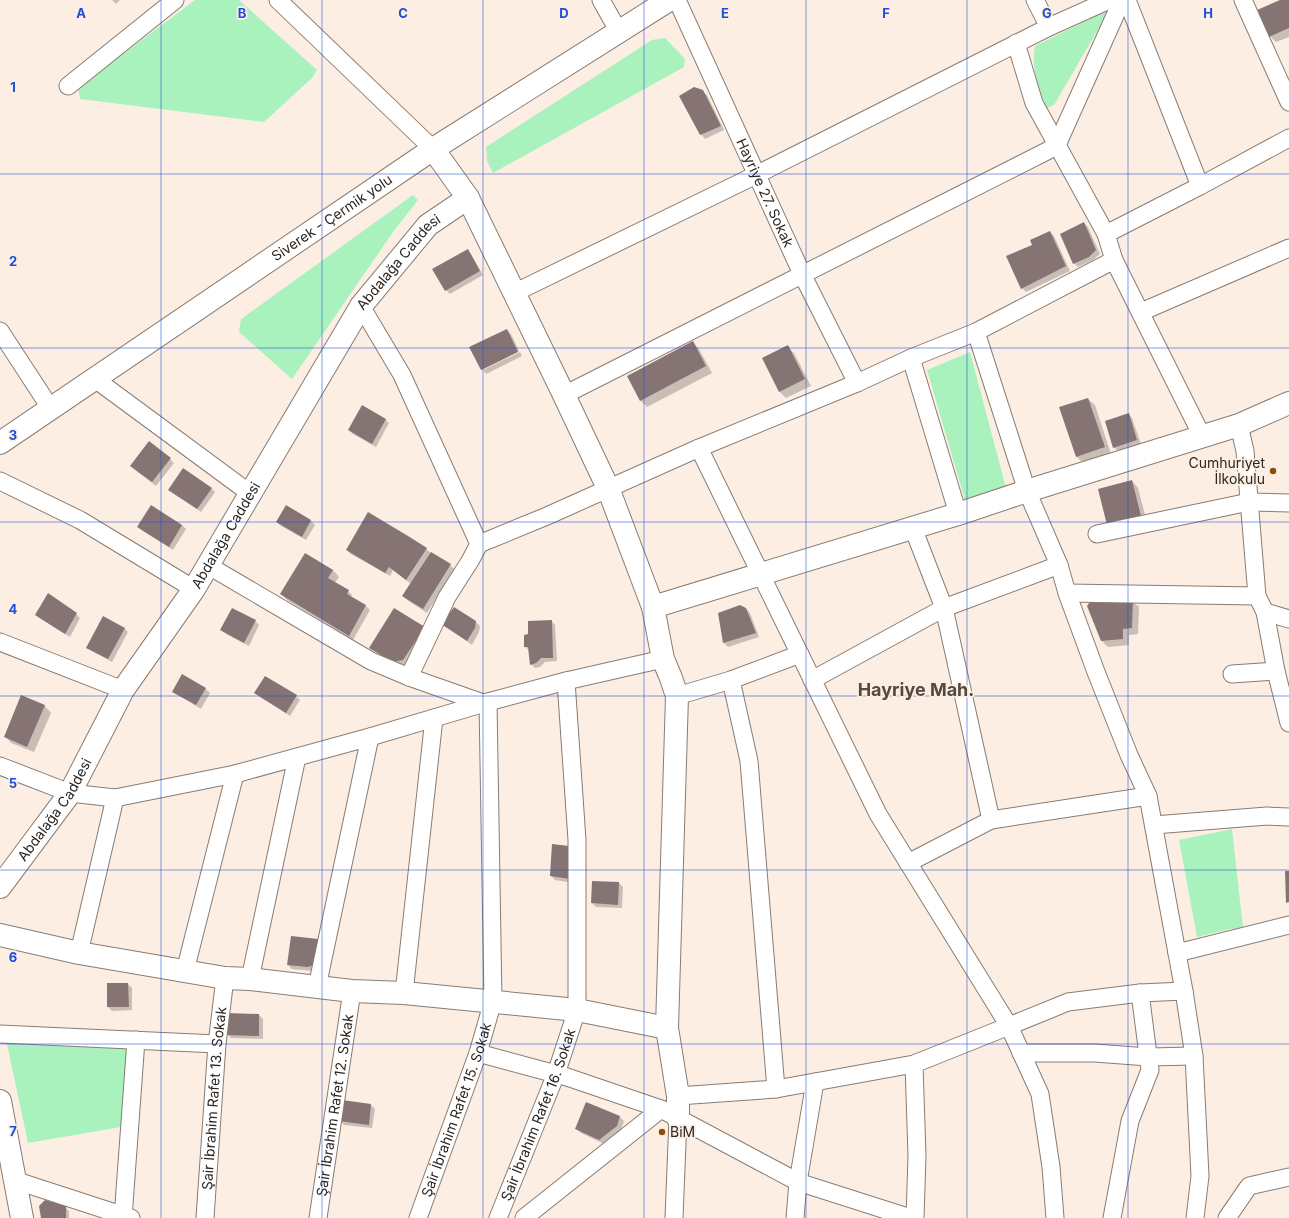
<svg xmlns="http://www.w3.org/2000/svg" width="1289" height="1218" viewBox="0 0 1289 1218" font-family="Inter,sans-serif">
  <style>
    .green { fill: #a9f2bd }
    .shadow { fill: #0003 }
    .building { fill: #857473 }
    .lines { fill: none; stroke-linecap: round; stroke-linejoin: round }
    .street-casing { stroke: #897c72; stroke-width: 19 }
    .secondary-casing { stroke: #897c72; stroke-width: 24 }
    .street { stroke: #fff; stroke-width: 17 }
    .secondary { stroke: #fff; stroke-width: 22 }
    .grid { fill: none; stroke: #1d4ed8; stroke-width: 1; stroke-opacity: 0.55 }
    .poi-dot { fill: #8b4d0f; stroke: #fceee3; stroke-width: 1.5 }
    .labels { text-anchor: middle; stroke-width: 3.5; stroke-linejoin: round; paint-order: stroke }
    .street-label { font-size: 14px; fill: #2b2622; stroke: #fceee3 }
    .poi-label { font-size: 14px; fill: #2b2622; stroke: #fceee3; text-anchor: end }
    .district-label { font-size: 18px; font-weight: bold; fill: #554a40; stroke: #fceee3 }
    .grid-label { font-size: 13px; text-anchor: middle; font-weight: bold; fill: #1d4ed8; stroke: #fceee3; stroke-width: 3.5; stroke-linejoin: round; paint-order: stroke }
  </style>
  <rect width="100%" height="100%" fill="#fceee3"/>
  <path class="green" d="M 195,0 L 239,0 L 317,70 L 312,78 L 264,122 L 80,99 L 78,88 Z
    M 1110,9 L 1054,105 L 1047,108 C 1038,90 1031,66 1035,46 Z
    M 665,38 L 685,59 L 684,67 L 493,173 L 487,161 L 486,147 L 652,40 Z
    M 413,195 L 418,200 L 393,232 L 292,379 L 239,332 L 241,319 Z
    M 970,352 L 1006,488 L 965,500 L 927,370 Z
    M 1232,829 L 1243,928 L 1230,929 L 1197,937 L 1179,840 Z
    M 7,1044 L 127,1047 L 121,1127 L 28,1143 Z"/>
  <path class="shadow" d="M 112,0 L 120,0 L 116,4 Z
    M 1283,0 L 1289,0 L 1289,37 L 1276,42 L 1270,36 Z
    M 702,91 L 707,95 L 724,130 L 705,139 L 701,134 Z
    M 1084,223 L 1088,227 L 1100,254 L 1093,260 L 1078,267 L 1074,263 Z
    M 1050,232 L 1054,236 L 1070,271 L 1026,292 L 1022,288 Z
    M 467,250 L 471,254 L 483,275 L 450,294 L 446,290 Z
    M 507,330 L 511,334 L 519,351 L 482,370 L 471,347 Z
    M 693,342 L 699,349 L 712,373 L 647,407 L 641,401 L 628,377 Z
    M 788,347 L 794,353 L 811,386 L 786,398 L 780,392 Z
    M 520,352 L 522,356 L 486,374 L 483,370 Z
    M 1088,399 L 1095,405 L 1111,454 L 1083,463 L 1077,457 Z
    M 1128,414 L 1132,418 L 1141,444 L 1118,451 L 1114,447 Z
    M 385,419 L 389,423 L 376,447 L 353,434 L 349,430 Z
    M 170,459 L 174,463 L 156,486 L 135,470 Z
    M 1132,481 L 1138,488 L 1147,522 L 1114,530 Z
    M 211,488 L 215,492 L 201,512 L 169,489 Z
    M 152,507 L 182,525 L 186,529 L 173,550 L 143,531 L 139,527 Z
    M 286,507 L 311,521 L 315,525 L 306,540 L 281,526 L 277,522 Z
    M 426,549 L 431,553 L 450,565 L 454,569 L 427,613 L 407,600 L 403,596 L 411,584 L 393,570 L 390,576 L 351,554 L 347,550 Z
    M 306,554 L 333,570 L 339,577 L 335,583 L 348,591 L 352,595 L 351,597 L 366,606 L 370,610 L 353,640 L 287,600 L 281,594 Z
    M 1132,601 L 1139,607 L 1138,634 L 1129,635 L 1129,645 L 1108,647 L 1101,640 Z
    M 746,609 L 750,613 L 759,637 L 728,647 L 724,643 L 719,613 Z
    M 76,614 L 80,618 L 70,637 L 41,619 L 37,615 Z
    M 255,621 L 259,625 L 249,646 L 226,634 L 222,630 Z
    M 551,621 L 555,625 L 557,661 L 545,662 L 540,667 L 535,668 L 531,664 L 530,651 L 525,647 Z
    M 476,622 L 480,626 L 479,632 L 472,645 L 443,624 Z
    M 424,627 L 407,664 L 398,666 L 375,651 L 371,647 Z
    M 124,628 L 128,632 L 112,662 L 92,651 L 88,647 Z
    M 183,676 L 206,689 L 210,693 L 201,709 L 178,695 L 174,691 Z
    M 256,693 L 296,696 L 300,700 L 290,716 L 260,697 Z
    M 22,697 L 45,706 L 51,713 L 34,752 L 11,743 L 5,736 Z
    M 553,845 L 574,883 L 555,880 L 551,876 Z
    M 619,883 L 623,887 L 622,908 L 596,907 L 592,903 Z
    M 318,940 L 322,944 L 313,971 L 292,969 L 288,965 Z
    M 128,984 L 132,988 L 132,1010 L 112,1011 L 108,1007 Z
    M 227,1014 L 259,1015 L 263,1019 L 263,1039 L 231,1038 L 227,1034 Z
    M 343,1101 L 371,1105 L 375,1109 L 372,1128 L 344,1125 L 340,1121 Z
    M 586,1104 L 620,1117 L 624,1121 L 621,1130 L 604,1144 L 581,1133 L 577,1129 Z
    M 65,1207 L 69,1211 L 69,1218 L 42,1218 Z"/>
  <path class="building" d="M 1280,0 L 1289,0 L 1289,28 L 1269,37 L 1257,10 Z
    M 694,87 L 703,90 L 721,126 L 700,135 L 679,96 Z
    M 1084,222 L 1096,250 L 1089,257 L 1073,264 L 1060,234 Z
    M 1050,231 L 1066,266 L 1021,289 L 1006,256 L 1032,245 L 1030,240 Z
    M 468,249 L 480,271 L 445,291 L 432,269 Z
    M 507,329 L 518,352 L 481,370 L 469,347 Z
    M 693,341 L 706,366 L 640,401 L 627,376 Z
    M 788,345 L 805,379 L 779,392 L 762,358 Z
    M 1088,398 L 1105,447 L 1076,457 L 1059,407 Z
    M 362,405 L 386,419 L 372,444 L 348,430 Z
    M 1129,413 L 1137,440 L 1113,448 L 1105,421 Z
    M 149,441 L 171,458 L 152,482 L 130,466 Z
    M 183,468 L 212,488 L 197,509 L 168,490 Z
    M 1132,480 L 1141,516 L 1107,525 L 1098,489 Z
    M 151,505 L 182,525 L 169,547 L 137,527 Z
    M 286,505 L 311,520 L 302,537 L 276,522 Z
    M 368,512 L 408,536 L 427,548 L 406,580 L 389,567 L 385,573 L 346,550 Z
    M 431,552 L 451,564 L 423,609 L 402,596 Z
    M 305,553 L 333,570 L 328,578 L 349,590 L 347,594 L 366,605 L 349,636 L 280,594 Z
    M 48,593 L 77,613 L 65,634 L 35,615 Z
    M 1092,599 L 1133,600 L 1132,628 L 1123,629 L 1123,639 L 1101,641 L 1087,606 Z
    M 740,605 L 746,608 L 756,633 L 723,643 L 718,613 Z
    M 454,607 L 476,621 L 475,628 L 467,641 L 441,624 Z
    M 232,608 L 256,620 L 244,643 L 220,630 Z
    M 394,608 L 425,627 L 403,660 L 393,662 L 369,648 Z
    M 103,616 L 125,628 L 108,659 L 86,648 Z
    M 552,620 L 553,658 L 541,658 L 536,663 L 530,665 L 528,647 L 524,647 L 524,635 L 528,634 L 528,621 Z
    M 182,674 L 206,688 L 196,705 L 172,692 Z
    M 265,676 L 297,695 L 286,713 L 254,693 Z
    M 21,695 L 45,705 L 27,747 L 4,737 Z
    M 552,844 L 569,846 L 570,879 L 550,876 Z
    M 1285,871 L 1289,871 L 1289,902 L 1286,903 Z
    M 592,881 L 619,882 L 618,905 L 591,903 Z
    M 291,936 L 318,939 L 314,965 L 308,967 L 287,965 Z
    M 107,983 L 128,983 L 129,1007 L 107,1007 Z
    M 226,1013 L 259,1014 L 259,1036 L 226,1035 Z
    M 342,1100 L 371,1104 L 369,1125 L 339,1121 Z
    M 586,1102 L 620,1116 L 617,1126 L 599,1140 L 575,1129 Z
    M 45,1200 L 66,1206 L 66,1218 L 41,1218 L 39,1206 Z"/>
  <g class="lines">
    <defs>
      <g id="street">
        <path d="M 278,0 L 433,149"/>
        <path d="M 601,0 L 619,32"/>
        <path id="s1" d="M 677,0 L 802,274 L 857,383"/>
        <path d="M 1035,0 L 1049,27"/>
        <path d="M 1243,0 L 1289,102"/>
        <path d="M 1016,43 L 1034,103 L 1106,234 L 1114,260"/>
        <path d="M 68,86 L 175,0"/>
        <path d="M 1200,186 L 1289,138"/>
        <path d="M 1106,234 L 1200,186 L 1127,0"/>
        <path d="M 514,293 L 756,175 L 1049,27 L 1109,0"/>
        <path d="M 361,306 L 402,375 L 479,544"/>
        <path d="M 1141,312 L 1289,248"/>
        <path d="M 0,331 L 51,409"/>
        <path d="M 976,332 L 1027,491 L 1059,565 L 1067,593 L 1096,672 L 1129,755 L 1148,796 L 1184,991 L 1194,1056 L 1200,1176 L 1195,1218"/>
        <path d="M 911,358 L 958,514"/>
        <path d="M 95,379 L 251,494"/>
        <path d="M 564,395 L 1047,151 L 1057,145 L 1122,0"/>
        <path d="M 1239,425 L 1245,451 L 1257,596 L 1265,612 L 1276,671 L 1289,723"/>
        <path d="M 699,448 L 878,814 L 1009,1026 L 1068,1002 L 1140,993"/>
        <path d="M 0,481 L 80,520 L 194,589"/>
        <path d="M 913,528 L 944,608 L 991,820"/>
        <path d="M 1097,534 L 1249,502 L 1289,503"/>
        <path d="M 209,566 L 371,661 L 409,677 L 483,703"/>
        <path d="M 1067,593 L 1257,596"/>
        <path d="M 1265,612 L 1289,619"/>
        <path d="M 0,642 L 123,690"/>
        <path d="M 1232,674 L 1276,671"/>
        <path d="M 409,677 L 447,597 L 470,561 L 479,544 L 547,516 L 699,448 L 857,383 L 911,358 L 976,332 L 1114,260 L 1202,436"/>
        <path d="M 731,680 L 749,761 L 776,1089"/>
        <path d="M 812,680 L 944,608 L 1059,565"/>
        <path d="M 677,696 L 731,680 L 800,654"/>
        <path d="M 0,766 L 70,793 L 115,798 L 235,774 L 370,737 L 488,702 L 566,681 L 663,659"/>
        <path d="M 1154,825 L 1267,816 L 1289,817"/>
        <path d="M 908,863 L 991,820 L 1148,796"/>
        <path d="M 79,953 L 115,798"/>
        <path d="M 1177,953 L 1289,925"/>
        <path d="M 185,971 L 235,774"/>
        <path d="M 250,979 L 297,757"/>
        <path d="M 317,987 L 370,737"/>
        <path d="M 404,993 L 434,718"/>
        <path d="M 0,1034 L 217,1044"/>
        <path d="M 478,1053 L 567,1077 L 661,1109 L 798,1182 L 911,1218"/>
        <path d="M 1021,1053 L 1095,1053 L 1148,1057 L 1194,1056"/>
        <path d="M 678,1096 L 776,1089 L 914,1064"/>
        <path d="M 14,1180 L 131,1218"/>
        <path d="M 123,1218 L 136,1040"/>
        <path id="s2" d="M 205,1218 L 217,1044 L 225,978"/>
        <path id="s3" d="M 318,1218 L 352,991"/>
        <path id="s4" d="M 418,1218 L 478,1053 L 493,1001 L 488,702"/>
        <path id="s5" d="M 498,1218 L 556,1074 L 577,1010 L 577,840 L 566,681"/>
        <path d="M 524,1218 L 661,1109"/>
        <path d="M 674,1218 L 678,1118"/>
        <path d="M 795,1218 L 798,1182 L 815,1082"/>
        <path d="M 915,1218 L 917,1156 L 914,1064 L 1009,1026 L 1040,1094 L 1051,1167 L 1055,1218"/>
        <path d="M 1112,1218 L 1130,1121 L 1150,1070 L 1140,993 L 1184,991"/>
        <path d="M 1227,1218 L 1249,1186 L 1289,1177"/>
      </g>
      <g id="secondary">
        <path d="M 433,149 L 468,198 L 564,395 L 608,488 L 653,607 L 663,659 L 671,678 L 677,696 L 667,1028 L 678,1096 L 678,1118"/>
        <path id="s6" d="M 0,443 L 433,149 L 669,0"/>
        <path d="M 653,607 L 958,514 L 1027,491 L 1239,425 L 1289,403"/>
        <path id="s7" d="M 0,887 L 70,793 L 123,690 L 194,589 L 361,306 L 428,225 L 468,198"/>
        <path d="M 0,935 L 79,953 L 225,978 L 250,979 L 352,991 L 404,993 L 577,1010 L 667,1028"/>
        <path d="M 0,1101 L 22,1218"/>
      </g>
    </defs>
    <use href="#street" class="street-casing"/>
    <use href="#secondary" class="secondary-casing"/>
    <use href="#street" class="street"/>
    <use href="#secondary" class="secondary"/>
  </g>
  <path class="grid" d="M 161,0 L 161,1218M 322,0 L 322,1218M 483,0 L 483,1218M 644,0 L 644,1218M 806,0 L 806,1218M 967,0 L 967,1218M 1128,0 L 1128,1218M 0,174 L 1289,174M 0,348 L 1289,348M 0,522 L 1289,522M 0,696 L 1289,696M 0,870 L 1289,870M 0,1044 L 1289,1044"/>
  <g class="poi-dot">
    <circle cx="1273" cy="471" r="4"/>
    <circle cx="662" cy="1132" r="4"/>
  </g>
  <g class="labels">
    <g class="street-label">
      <text dy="5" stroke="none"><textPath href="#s1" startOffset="212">Hayriye 27. Sokak</textPath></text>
      <text dy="5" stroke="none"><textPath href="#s6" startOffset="401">Siverek - Çermik yolu</textPath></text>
      <text dy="5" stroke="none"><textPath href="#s7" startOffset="743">Abdalağa Caddesi</textPath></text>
      <text dy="5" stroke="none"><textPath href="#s7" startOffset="419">Abdalağa Caddesi</textPath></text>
      <text dy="5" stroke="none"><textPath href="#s7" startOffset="95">Abdalağa Caddesi</textPath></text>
      <text dy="5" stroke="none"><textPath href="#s2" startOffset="120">Şair İbrahim Rafet 13. Sokak</textPath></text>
      <text dy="5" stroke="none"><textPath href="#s3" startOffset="114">Şair İbrahim Rafet 12. Sokak</textPath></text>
      <text dy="5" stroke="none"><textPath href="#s4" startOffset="115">Şair İbrahim Rafet 15. Sokak</textPath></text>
      <text dy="5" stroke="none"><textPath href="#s5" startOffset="111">Şair İbrahim Rafet 16. Sokak</textPath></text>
    </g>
    <g class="poi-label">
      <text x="1265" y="468">Cumhuriyet<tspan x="1265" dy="16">İlkokulu</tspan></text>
      <text x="670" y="1137" text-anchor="start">BiM</text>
    </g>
    <g class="district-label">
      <text x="916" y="696">Hayriye Mah.</text>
    </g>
  </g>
  <g class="grid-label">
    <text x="81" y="18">A</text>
    <text x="242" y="18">B</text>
    <text x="403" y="18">C</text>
    <text x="564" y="18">D</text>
    <text x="725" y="18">E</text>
    <text x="886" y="18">F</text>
    <text x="1047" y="18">G</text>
    <text x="1208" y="18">H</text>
    <text x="13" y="92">1</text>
    <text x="13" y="266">2</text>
    <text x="13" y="440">3</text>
    <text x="13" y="614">4</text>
    <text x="13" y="788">5</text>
    <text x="13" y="962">6</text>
    <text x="13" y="1136">7</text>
  </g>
</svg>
